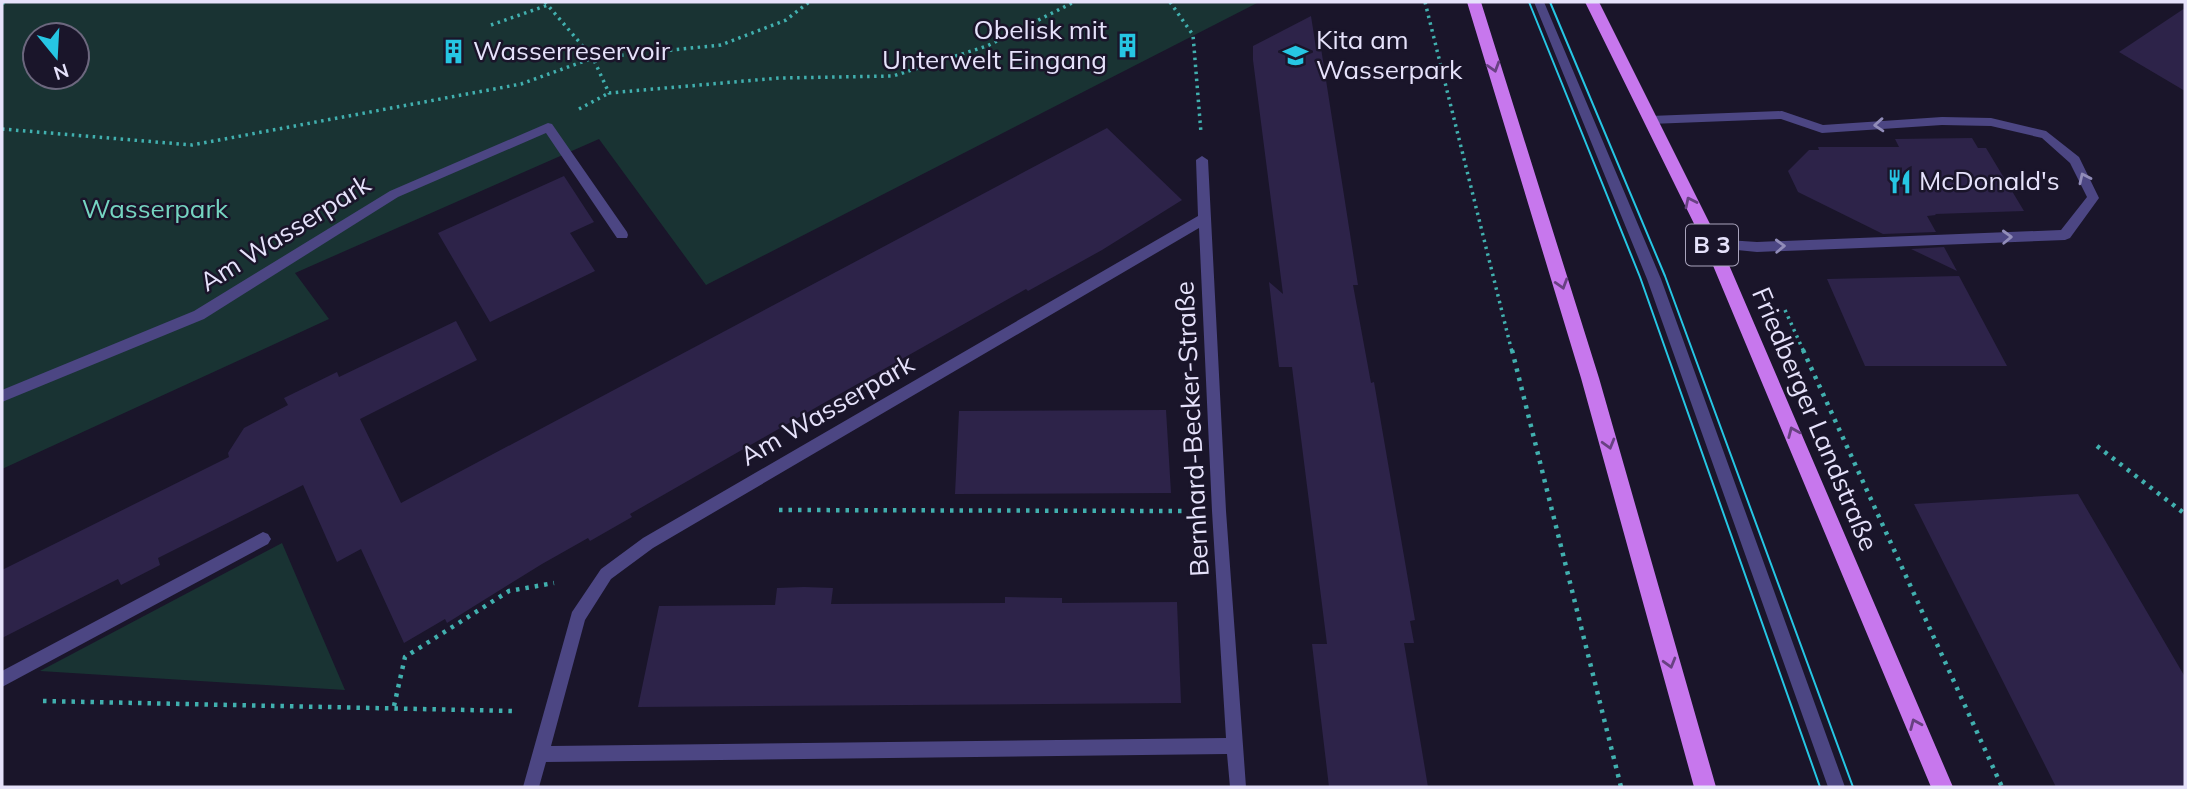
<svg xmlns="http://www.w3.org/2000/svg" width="2187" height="789" viewBox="0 0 2187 789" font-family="Mulish,sans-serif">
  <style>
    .green { fill: #193333; fill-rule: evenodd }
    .building { fill: #2d2349 }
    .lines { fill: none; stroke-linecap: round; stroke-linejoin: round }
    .path-far1 { stroke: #41b0af; stroke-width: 3.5; stroke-dasharray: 2.5 4.5; stroke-linecap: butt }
    .path { stroke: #41b0af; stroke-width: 4.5; stroke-dasharray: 3.5 6; stroke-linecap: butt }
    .lane { fill: #4c4683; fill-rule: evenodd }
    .street { fill: #4c4683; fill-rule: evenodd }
    .primary { fill: #c777ed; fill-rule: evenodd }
    .tram { stroke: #26c6e3; stroke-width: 2 }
    .oneway { stroke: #684182 }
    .oneway2 { stroke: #918cb9 }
    .labels { text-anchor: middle; stroke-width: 5; stroke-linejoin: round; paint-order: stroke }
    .shield { fill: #1a152a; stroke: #a9a4bc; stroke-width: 2 }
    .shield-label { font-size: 24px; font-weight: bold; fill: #e6e2fb }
    .poi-label { font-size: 26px; fill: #e6e2fb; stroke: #1a152a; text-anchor: start }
    .park-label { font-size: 26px; fill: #75d4c1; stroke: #1a152a }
    .street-label { font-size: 26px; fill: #e6e2fb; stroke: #1a152a }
  </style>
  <rect width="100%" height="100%" fill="#1a152a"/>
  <path class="green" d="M 2,2 L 1259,2 L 706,285 L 599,139 L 295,273 L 329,319 L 2,469 ZM 35,35 L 77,35 L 77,77 L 35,77 Z
    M 282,543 L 345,690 L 40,671 Z"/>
  <path class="building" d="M 2185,8 L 2185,91 L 2119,52 Z
    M 1311,16 L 1316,48 L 1321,48 L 1358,285 L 1353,285 L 1371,383 L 1374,382 L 1415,620 L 1410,621 L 1414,643 L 1404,643 L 1428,787 L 1329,787 L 1312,644 L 1327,644 L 1292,367 L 1279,367 L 1269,282 L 1283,294 L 1253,60 L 1253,46 Z
    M 1107,128 L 1182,200 L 1102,250 L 1028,291 L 1026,289 L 822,404 L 630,514 L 632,517 L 590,541 L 588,538 L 542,564 L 447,623 L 445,619 L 404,643 L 361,549 L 337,562 L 303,485 L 158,558 L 160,565 L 121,585 L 118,579 L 2,638 L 2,570 L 229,457 L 228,453 L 244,428 L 288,405 L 284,398 L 337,372 L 339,377 L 456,321 L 477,360 L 360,419 L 401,503 Z
    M 1972,138 L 1978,148 L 1986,148 L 2024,211 L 1935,214 L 1936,215 L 1927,216 L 1936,232 L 1883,234 L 1798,192 L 1788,171 L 1809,150 L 1819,150 L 1818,147 L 1899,147 L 1895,139 Z
    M 564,176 L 594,222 L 570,233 L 595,271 L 490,322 L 438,233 Z
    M 1944,247 L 1957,271 L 1911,249 Z
    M 1959,276 L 2007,366 L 1865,366 L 1827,279 Z
    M 1166,410 L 1171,493 L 955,494 L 959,411 Z
    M 2078,494 L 2185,677 L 2185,787 L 2056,787 L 1914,504 Z
    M 804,587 L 833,588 L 831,604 L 1005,603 L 1005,597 L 1062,598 L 1062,603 L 1177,602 L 1181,703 L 638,707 L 659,606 L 775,605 L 777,588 Z"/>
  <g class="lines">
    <path class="path-far1" d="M 545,2 L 593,58 L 609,93 L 779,78 L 893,76 L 987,46 L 1074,2
      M 1170,2 L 1193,35 L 1201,133
      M 1425,2 L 1512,352
      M 2,3 L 9,2
      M 491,25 L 548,5
      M 579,109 L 609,93
      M 2,129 L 192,145 L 521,84 L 593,58 L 721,45 L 786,20 L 809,2
      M 1785,310 L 1804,352"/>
    <path class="path" d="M 1512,350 L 1621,787
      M 1803,350 L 2002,787
      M 2097,446 L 2185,514
      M 779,510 L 1183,511
      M 43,701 L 514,711
      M 394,706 L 405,657 L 509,591 L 554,583"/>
    <path class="lane" d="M 1534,2 L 1544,2 L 1661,279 L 1845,787 L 1828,787 L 1647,279 Z
      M 1782,111 L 1823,125 L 1942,117 L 1991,118 L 2046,131 L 2079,157 L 2099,198 L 2070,238 L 2065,240 L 1757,252 L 1707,247 L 1706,244 L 1712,239 L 1757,242 L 2061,230 L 2087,197 L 2070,163 L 2042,138 L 1991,126 L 1942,125 L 1822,133 L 1781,119 L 1650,124 L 1644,120 L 1650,116 Z
      M 548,123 L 552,124 L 627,232 L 628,235 L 627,238 L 617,238 L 546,133 L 398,197 L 204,319 L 2,402 L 2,390 L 194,311 L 390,191 Z"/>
    <path class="street" d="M 1202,156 L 1208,160 L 1226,511 L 1246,787 L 1230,787 L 1227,754 L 546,762 L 539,787 L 523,787 L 572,612 L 601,569 L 643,538 L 1198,216 L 1196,160 ZM 1199,228 L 1212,511 L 1226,738 L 551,746 L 585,620 L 611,579 L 653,548 Z
      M 263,532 L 268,534 L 271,539 L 268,544 L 2,687 L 2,671 Z"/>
    <path class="primary" d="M 1467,2 L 1481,2 L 1599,378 L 1716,787 L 1694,787 L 1581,378 Z
      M 1585,2 L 1599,2 L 1720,244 L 1953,787 L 1931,787 L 1704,244 Z"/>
    <path class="tram" d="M 1529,2 L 1640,277 L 1820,787
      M 1550,2 L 1665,276 L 1853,787"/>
  </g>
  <defs><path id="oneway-chevron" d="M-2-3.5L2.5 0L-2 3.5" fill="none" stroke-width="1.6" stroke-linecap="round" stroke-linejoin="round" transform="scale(1.75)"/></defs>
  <g class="oneway">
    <use href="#oneway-chevron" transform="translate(1494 67) rotate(73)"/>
    <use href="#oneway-chevron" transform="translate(1690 202) rotate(-116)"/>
    <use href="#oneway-chevron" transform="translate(1562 284) rotate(73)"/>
    <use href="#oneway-chevron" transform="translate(1793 432) rotate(-113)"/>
    <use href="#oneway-chevron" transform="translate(1609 444) rotate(74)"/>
    <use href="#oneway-chevron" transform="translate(1670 663) rotate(74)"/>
    <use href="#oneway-chevron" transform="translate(1915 724) rotate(-113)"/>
  </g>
  <g class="oneway2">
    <use href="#oneway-chevron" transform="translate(1879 125) rotate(176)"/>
    <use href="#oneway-chevron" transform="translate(2084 178) rotate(-115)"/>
    <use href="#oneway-chevron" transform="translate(2007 237) rotate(-2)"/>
    <use href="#oneway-chevron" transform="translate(1780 246) rotate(-2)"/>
  </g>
  <defs>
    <symbol id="building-bare" viewBox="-9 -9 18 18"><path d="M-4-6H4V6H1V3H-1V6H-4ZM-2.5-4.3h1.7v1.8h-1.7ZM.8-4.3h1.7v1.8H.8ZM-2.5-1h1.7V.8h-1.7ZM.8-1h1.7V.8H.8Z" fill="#26c6e3" stroke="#1a152a" stroke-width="2.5" paint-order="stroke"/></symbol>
    <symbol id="school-bare" viewBox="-9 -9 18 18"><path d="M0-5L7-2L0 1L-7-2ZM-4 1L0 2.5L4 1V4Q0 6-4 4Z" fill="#26c6e3" stroke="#1a152a" stroke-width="2.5" paint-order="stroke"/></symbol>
    <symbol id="restaurant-bare" viewBox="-9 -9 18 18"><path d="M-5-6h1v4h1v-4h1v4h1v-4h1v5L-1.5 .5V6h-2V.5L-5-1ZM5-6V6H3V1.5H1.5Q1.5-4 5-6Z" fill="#26c6e3" stroke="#1a152a" stroke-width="2.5" paint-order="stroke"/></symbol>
  </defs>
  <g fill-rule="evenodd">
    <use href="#building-bare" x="1110" y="28" width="35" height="35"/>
    <use href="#building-bare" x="436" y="34" width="35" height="35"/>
    <use href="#school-bare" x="1278" y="38" width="35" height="35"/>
    <use href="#restaurant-bare" x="1882" y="164" width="35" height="35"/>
  </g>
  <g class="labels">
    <rect class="shield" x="1686" y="224.5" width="52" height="41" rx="5"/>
    <g class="shield-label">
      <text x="1712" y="253">B 3</text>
    </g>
    <g class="poi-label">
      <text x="1107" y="39" text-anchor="end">Obelisk mit<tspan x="1107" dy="30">Unterwelt Eingang</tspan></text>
      <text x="1316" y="49">Kita am<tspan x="1316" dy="30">Wasserpark</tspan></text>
      <text x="473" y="60">Wasserreservoir</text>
      <text x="1919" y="190">McDonald's</text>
    </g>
    <g class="park-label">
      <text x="155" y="218">Wasserpark</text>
    </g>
    <g class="street-label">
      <text transform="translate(285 233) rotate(-32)" y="9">Am Wasserpark</text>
      <text transform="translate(827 410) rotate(-30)" y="9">Am Wasserpark</text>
      <text transform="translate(1815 419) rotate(67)" y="9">Friedberger Landstraße</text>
      <text transform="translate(1192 429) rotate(-93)" y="9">Bernhard-Becker-Straße</text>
    </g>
  </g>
  <rect width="2187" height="789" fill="none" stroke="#e6e2fb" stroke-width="7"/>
  <g transform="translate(56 56) rotate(162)"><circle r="33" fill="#1a152a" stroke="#6c677e" stroke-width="2"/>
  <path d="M0-5L12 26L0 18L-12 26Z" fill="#26c6e3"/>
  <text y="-10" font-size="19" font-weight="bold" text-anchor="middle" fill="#e6e2fb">N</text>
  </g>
</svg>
